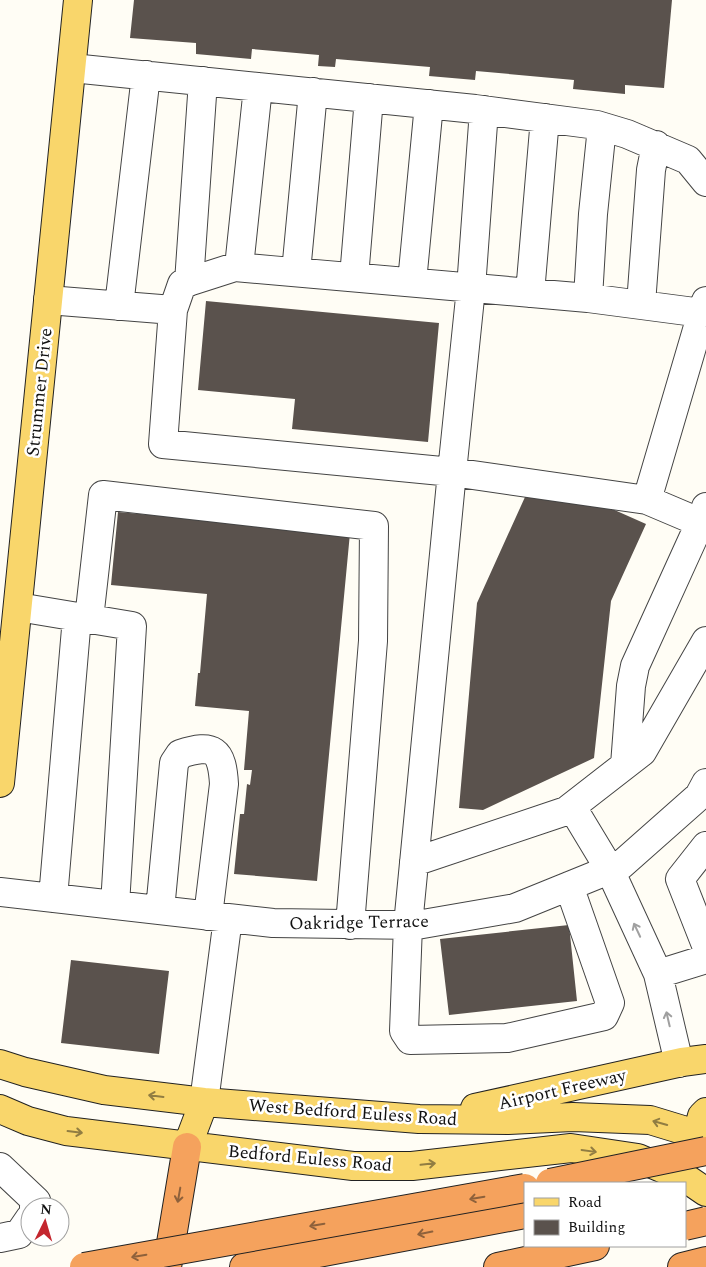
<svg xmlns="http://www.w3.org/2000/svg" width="706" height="1267" viewBox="0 0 706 1267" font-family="Spectral,serif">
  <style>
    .building { fill: #5a524d }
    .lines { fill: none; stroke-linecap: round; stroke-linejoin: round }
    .minor-casing { stroke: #444; stroke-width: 30 }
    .major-casing { stroke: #222; stroke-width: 30 }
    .highway-casing { stroke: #222; stroke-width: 30 }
    .minor { stroke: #fff; stroke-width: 28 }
    .major { stroke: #f9d66b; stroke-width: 28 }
    .highway { stroke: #f5a25d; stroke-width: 28 }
    .highway-bridge-casing { stroke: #222; stroke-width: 30; stroke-linecap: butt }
    .highway-bridge { stroke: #f5a25d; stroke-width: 28 }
    .oneway { stroke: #a0a0a0 }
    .oneway2 { stroke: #917d42 }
    .oneway3 { stroke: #8e613b }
    .labels { text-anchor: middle; stroke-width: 5; stroke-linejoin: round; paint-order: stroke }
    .street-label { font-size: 18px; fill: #111; stroke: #fff }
  </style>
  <rect width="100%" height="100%" fill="#fffdf5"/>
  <path class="building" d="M 134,0 L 672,0 L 664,88 L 625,85 L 625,94 L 573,89 L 574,80 L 476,71 L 475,80 L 429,76 L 430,67 L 336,59 L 335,67 L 318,66 L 319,55 L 252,49 L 251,59 L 196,54 L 196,43 L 130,38 Z
    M 206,301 L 439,323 L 428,442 L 292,429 L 295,399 L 198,390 Z
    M 525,497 L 601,504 L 646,524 L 611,601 L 594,758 L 483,810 L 459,808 L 477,603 Z
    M 118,512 L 350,533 L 317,881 L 234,874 L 240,814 L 244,814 L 247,784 L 250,785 L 252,770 L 244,770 L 249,711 L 195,706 L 198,673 L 200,673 L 207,594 L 111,585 Z
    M 569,925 L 577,1001 L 449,1015 L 440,939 Z
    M 71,960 L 169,971 L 159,1054 L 61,1043 Z"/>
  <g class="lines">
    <defs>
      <path id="minor" d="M 72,68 L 475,109 L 597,125 L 627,134 L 688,160 L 706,182
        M 484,110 L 471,288 L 452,472 L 647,500 L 706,525
        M 239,267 L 258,87
        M 296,272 L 313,92
        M 354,277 L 369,98
        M 189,282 L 203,81
        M 412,282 L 429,104
        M 530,293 L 545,118
        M 588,298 L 593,214 L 602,127
        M 48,300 L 173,310 L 163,444 L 452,472 L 408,925 L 404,1031 L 410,1040 L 507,1038 L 604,1016 L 610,1003 L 569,886
        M 641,304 L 651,170 L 656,145
        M 119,306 L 146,75
        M 173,310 L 182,284 L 235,267 L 588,298 L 702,313 L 706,301
        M 647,500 L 702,313
        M 18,607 L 132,626 L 115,905
        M 89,619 L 103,495 L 374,526 L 373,641 L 350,925
        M 625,765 L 631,686 L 635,666 L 700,523 L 706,507
        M 572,807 L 610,870 L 658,974 L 679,1063
        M 706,846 L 680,879 L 706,945
        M 414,862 L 566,811 L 642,752 L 706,641
        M 0,892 L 273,923 L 417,925 L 515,908 L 621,865 L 699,796 L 706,783
        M 53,898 L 77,617
        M 160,910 L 174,763 L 180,754 C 214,743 222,750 224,784 L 208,916
        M 658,974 L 706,959
        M 204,1102 L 228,918
        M 0,1167 L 36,1201 L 34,1207
        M 0,1238 L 19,1234 L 30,1218"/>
      <path id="major" d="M 0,783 L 78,0
        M 0,1064 L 25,1072 L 104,1090 L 204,1102 L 419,1119 L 508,1120 L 573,1117 L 650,1120 L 696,1134 L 706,1139
        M 475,1108 L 682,1062 L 706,1059
        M 0,1109 L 28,1121 L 66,1131 L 353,1166 L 412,1166 L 571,1148 L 638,1158 L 687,1179 L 706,1192
        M 187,1147 L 204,1102
        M 692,1153 L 702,1116 L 706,1112"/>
      <path id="highway" d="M 167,1267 L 187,1147
        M 244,1267 L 525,1214
        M 498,1267 L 595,1246
        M 682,1267 L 706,1261"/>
    </defs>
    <use href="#minor" class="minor-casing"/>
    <use href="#major" class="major-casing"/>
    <use href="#highway" class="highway-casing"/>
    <use href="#minor" class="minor"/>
    <use href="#major" class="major"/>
    <use href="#highway" class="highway"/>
    <defs>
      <path id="highway-bridge" d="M 550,1183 L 706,1151
        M 685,1226 L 706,1221
        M 84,1267 L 525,1188"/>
    </defs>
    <use href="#highway-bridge" class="highway-bridge-casing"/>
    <use href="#highway-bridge" class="highway-bridge"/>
  </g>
  <defs><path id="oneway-shaft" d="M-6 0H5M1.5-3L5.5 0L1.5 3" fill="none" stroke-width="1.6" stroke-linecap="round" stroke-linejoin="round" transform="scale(1.25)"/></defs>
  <g class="oneway">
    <use href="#oneway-shaft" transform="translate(637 930) rotate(-115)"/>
    <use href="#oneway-shaft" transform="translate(668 1019) rotate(-103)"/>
  </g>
  <g class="oneway2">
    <use href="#oneway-shaft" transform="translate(156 1096) rotate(-173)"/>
    <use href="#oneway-shaft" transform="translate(660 1123) rotate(-164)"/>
    <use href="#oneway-shaft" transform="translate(75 1132) rotate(7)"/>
    <use href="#oneway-shaft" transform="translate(589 1151) rotate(8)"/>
    <use href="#oneway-shaft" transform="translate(428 1164) rotate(-6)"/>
  </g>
  <g class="oneway3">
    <use href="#oneway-shaft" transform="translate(179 1195) rotate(100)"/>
    <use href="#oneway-shaft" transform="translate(477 1198) rotate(170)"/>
    <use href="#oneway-shaft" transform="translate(317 1225) rotate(170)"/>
    <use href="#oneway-shaft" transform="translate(425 1233) rotate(169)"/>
    <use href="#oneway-shaft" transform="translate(139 1256) rotate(170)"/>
  </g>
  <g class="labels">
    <g class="street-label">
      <text transform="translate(39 392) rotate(-84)" y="6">Strummer Drive</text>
      <text transform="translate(359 922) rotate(-1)" y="6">Oakridge Terrace</text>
      <text transform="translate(562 1089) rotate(-13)" y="6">Airport Freeway</text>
      <text transform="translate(353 1112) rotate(4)" y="6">West Bedford Euless Road</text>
      <text transform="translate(310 1158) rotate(5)" y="6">Bedford Euless Road</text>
    </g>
  </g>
  <rect x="524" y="1182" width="162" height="65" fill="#ffffff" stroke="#a0a0a0"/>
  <rect x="534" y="1198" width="25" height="8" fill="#f9d66b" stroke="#a0a0a0"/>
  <text x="568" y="1207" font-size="15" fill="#111111">Road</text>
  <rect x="534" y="1220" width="25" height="15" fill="#5a524d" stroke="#a0a0a0"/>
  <text x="568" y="1232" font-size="15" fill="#111111">Building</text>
  <g transform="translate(45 1222) rotate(5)"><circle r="24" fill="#ffffff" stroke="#a0a0a0"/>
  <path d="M0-4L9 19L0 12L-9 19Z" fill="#c4262e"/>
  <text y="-8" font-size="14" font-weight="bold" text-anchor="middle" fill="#111111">N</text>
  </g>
</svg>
